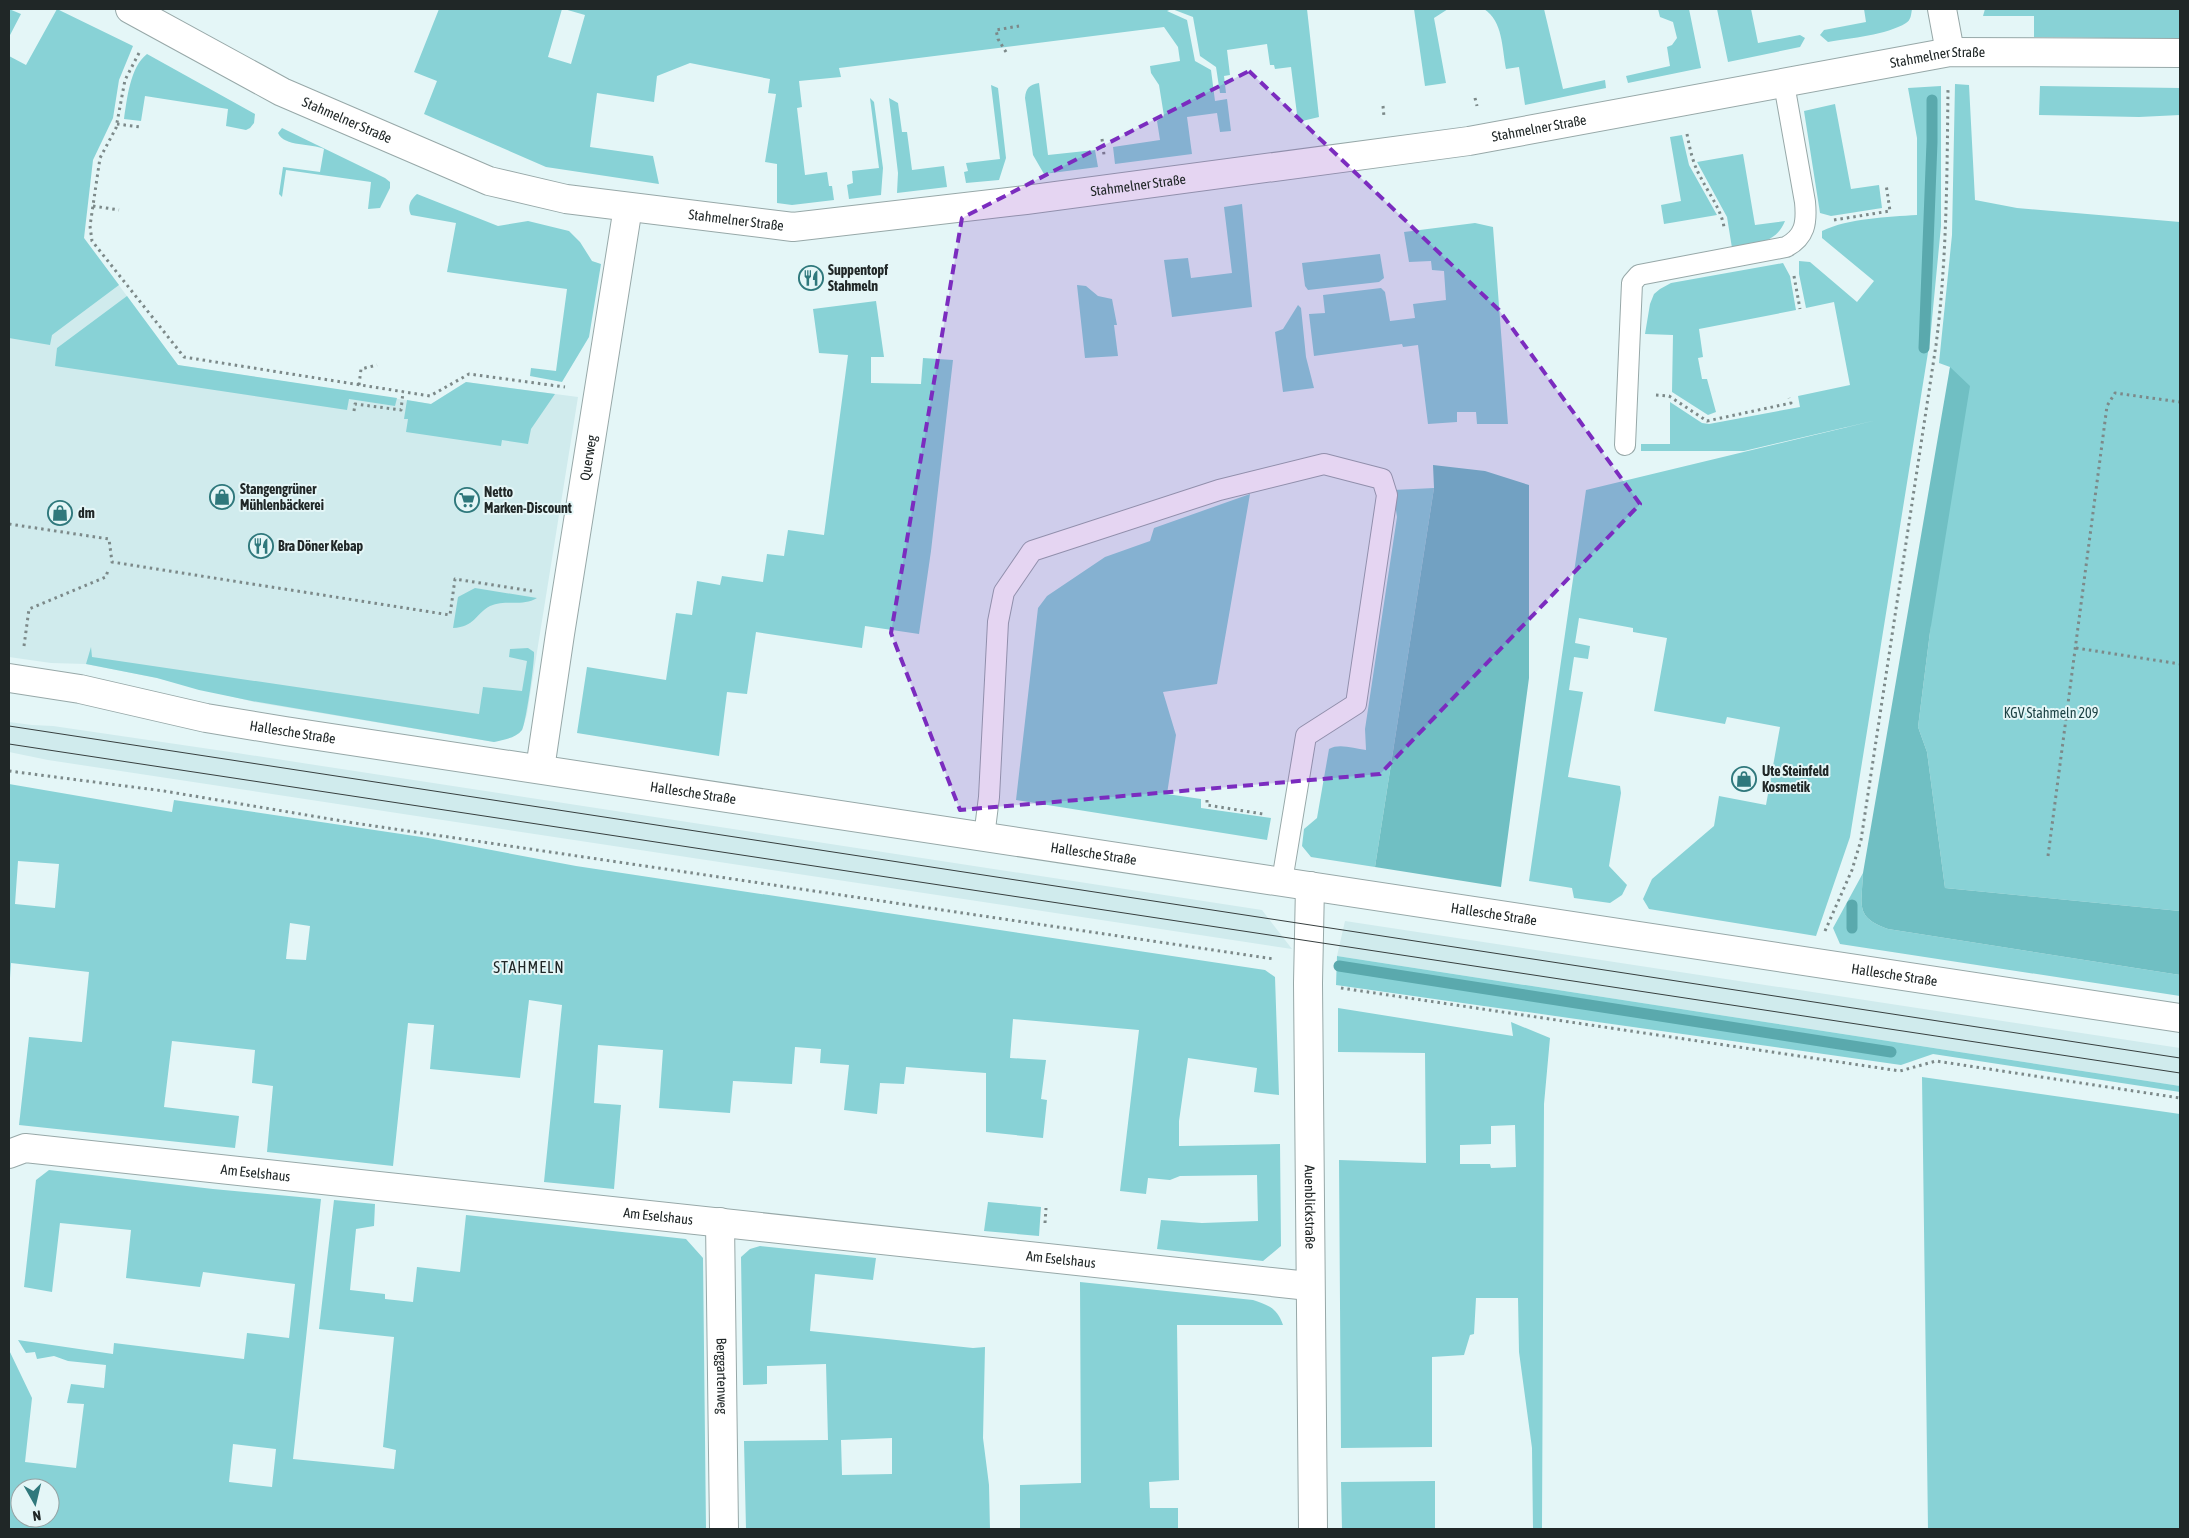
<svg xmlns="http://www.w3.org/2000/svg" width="2189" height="1538" viewBox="0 0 2189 1538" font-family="'Asap Condensed',sans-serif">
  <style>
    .built { fill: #d0ebed }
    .green { fill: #88d2d6; fill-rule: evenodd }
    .forest { fill: #70bfc3 }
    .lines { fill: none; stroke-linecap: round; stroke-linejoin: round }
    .stream { stroke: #5aa9ad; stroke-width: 11 }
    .service-casing { stroke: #97a8a8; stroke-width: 22 }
    .minor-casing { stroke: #97a8a8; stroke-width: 30 }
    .tertiary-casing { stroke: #97a8a8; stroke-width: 30 }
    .path { stroke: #7c8989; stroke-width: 3; stroke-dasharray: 2.5 4; stroke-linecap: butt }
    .service { stroke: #fff; stroke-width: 20 }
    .minor { stroke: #fff; stroke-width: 28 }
    .tertiary { stroke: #fff; stroke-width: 28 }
    .tram { stroke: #373f3f; stroke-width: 1 }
    .marked { fill: #7b2cbf; fill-opacity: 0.2; stroke: #7b2cbf; stroke-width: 4; stroke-dasharray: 10 6; stroke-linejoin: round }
    .labels { text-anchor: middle; stroke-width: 4; stroke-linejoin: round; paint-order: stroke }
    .street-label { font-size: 14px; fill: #202727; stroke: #e4f6f7 }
    .poi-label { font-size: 14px; font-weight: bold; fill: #202727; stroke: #e4f6f7; text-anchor: start }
    .park-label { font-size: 14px; fill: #1c4244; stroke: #e4f6f7 }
    .quarter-label { font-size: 16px; letter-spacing: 1px; fill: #202727; stroke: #e4f6f7 }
  </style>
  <rect width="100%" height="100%" fill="#e4f6f7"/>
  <path class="built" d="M 84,238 L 178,365 L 431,404 L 466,382 L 578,397 L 527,714 L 522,730 L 512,737 L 494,742 L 254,702 L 157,678 L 86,664 L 51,663 L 9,657 L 9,246 Z
    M 9,722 L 32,725 L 53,726 L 237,753 L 1262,910 L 1292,949 L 48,760 L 9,752 Z
    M 1345,921 L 2180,1048 L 2180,1086 L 1337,956 Z"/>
  <path class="green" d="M 9,9 L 21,14 L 9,37 Z
    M 57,9 L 133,46 L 119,80 L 113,118 L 93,160 L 84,238 L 119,285 L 52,335 L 50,345 L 9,338 L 9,56 L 26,65 Z
    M 439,9 L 562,9 L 548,57 L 571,64 L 585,15 L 564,9 L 1307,9 L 1319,117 L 1298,122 L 1291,67 L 1275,69 L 1274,65 L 1270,65 L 1267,44 L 1227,50 L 1230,75 L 1224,76 L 1226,93 L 1220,93 L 1216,67 L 1200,56 L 1193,17 L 1172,9 L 1167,11 L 1187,20 L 1195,61 L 1211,70 L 1215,101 L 1227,99 L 1231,131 L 1220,132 L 1217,113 L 1187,117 L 1192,154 L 1115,164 L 1113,147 L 1160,140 L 1157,121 L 1164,116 L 1159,85 L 1151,73 L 1150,66 L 1180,61 L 1178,47 L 1164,27 L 839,68 L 841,77 L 799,81 L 802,107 L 797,108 L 805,175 L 827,172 L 829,186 L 832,186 L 834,200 L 792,205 L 777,203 L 777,164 L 765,162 L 776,94 L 768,93 L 770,79 L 690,63 L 657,76 L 654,102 L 597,93 L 590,147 L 653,156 L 659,184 L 546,167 L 424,114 L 437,81 L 414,72 Z
    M 1414,9 L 1448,9 L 1434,18 L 1446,83 L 1425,86 Z
    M 1484,9 L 1544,9 L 1563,89 L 1605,80 L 1606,88 L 1525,105 L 1519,67 L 1506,69 C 1502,48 1503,21 1484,9 Z
    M 1658,9 L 1689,9 L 1701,68 L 1628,83 L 1626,76 L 1670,66 L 1667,47 L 1672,45 L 1677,38 L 1673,22 L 1660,17 Z
    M 1717,9 L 1751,9 L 1758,43 L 1800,35 L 1805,38 L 1800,47 L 1728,62 Z
    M 1864,9 L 1912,9 C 1911,15 1911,20 1906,23 C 1887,35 1850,38 1828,42 L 1820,35 L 1824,30 L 1866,22 Z
    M 1985,9 L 2180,9 L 2180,39 L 2034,37 L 2034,16 L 1983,16 Z
    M 147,54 L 255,114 L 254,123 L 250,128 L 246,130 L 226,126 L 228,109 L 145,96 L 141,121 L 124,119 C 127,99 130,67 147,54 Z
    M 1039,83 L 1048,155 L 1095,150 L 1098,167 L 1044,174 L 1033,155 L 1025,98 C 1026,88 1029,85 1039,83 Z
    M 1955,84 L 1969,85 L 1975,200 L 2017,208 L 2180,222 L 2180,911 L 1945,888 L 1927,752 L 1918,727 L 1930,632 L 1950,367 L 1939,363 L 1952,235 Z
    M 991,85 L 998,88 L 1006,158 L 999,180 L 966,183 L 964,172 L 968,171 L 966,163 L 1000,159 Z
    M 1941,86 L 1941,226 L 1930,340 L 1850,837 L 1816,936 L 1649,909 L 1643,899 L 1652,879 L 1714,826 L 1719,796 L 1766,805 L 1780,727 L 1727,717 L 1725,724 L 1654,711 L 1667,638 L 1633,632 L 1633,628 L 1579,618 L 1575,643 L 1590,646 L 1588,659 L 1574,657 L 1569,690 L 1583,692 L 1568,777 L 1620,786 L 1621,793 L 1609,866 L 1627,885 L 1622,895 L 1610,903 L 1574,898 L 1572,888 L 1529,881 L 1586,490 L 1877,420 L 1744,451 L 1641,451 L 1641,444 L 1670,444 L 1670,402 L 1702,423 L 1709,424 L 1800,407 L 1798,396 L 1850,385 L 1834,302 L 1806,308 L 1799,274 L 1799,261 L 1810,262 L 1857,302 L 1874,281 L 1822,238 L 1822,231 C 1849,218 1888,217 1917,215 L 1917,138 L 1908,88 Z
    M 2040,86 L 2180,88 L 2180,115 L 2139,117 L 2039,115 Z
    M 870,98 L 874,102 L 883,168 L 881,195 L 849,199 L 847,185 L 853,183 L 852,171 L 879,168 Z
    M 889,98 L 898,103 L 902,132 L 907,132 L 912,170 L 944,166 L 947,187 L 897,193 L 898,173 Z
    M 1835,104 L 1851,189 L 1879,185 L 1882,208 L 1831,216 L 1820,213 L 1804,111 Z
    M 282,128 L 385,178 L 390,182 L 390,188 L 380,208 L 368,209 L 371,182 L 286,170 L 282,197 L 279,194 L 283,167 L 320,172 L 324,149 C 312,143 284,147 278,133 Z
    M 1682,135 L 1689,165 L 1717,215 L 1664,224 L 1661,205 L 1681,201 L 1670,137 Z
    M 1743,154 L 1755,225 L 1785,221 C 1776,244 1754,244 1732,248 L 1727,217 L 1697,162 Z
    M 417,194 L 498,226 L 528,221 L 569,231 L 580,242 L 592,261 L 601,264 L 589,337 L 562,382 L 530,376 L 531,368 L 556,371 L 567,289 L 447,272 L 456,223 L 411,215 C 407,207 410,200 417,194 Z
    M 1242,204 L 1252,307 L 1172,317 L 1164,260 L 1188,258 L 1191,278 L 1232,273 L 1224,207 Z
    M 1475,223 L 1493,227 L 1508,424 L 1477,424 L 1476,412 L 1457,412 L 1457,422 L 1428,424 L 1418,345 L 1403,347 L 1402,344 L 1314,356 L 1309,314 L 1325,313 L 1323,295 L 1381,288 L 1385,292 L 1390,321 L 1415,318 L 1413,304 L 1446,300 L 1444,271 L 1432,270 L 1431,261 L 1409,262 L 1404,232 Z
    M 1380,254 L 1384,278 L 1379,282 L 1308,290 L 1305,286 L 1302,263 Z
    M 1783,263 L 1790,276 L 1796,310 L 1699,329 L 1703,357 L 1698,358 L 1702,379 L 1707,379 L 1716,412 L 1708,415 L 1672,392 L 1673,335 L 1645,334 L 1650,304 L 1654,294 L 1660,289 L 1671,283 Z
    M 1077,285 L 1086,286 L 1098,296 L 1112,299 L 1117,325 L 1114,325 L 1118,356 L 1085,358 Z
    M 127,296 L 178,365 L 397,398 L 395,406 L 349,399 L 347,410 L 55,366 L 57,348 Z
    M 876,301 L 884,357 L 871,357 L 871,383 L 921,384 L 923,358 L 953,360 L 931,551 L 919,634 L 865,626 L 862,648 L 756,632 L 747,694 L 727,692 L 719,756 L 577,733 L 587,667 L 666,680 L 676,613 L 692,615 L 697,581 L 720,585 L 722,576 L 763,582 L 767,554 L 784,556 L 788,530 L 824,535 L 848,355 L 819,353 L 813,309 Z
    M 1298,305 L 1301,308 L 1306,357 L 1314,388 L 1283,392 L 1275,332 L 1283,329 Z
    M 466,382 L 555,394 L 531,429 L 528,444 L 502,440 L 501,446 L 406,432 L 408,419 L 404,419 L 407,400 L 431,404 Z
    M 1434,488 L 1375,867 L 1311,857 L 1302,846 L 1304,829 L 1317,818 L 1329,749 C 1340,743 1354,749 1366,750 L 1365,729 L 1397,517 L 1393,490 Z
    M 1250,494 L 1217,684 L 1163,692 L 1176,735 L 1167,794 L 1201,799 L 1201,808 L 1271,818 L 1267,840 L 1016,800 L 1038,608 L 1047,596 L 1105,557 L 1150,541 L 1154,528 Z
    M 475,588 L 537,598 C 522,607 506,599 490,606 C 475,614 475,627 453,628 L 458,597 Z
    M 91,647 L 92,657 L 479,714 L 483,687 L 522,691 L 527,661 L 509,657 L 510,649 L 528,648 L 534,652 C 535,660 526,723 522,730 C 516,738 503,740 494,742 L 252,701 L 199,690 L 157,678 L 86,664 Z
    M 9,784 L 172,812 L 174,800 L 428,838 L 576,866 L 1265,970 L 1275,977 L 1279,1095 L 1254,1092 L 1257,1068 L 1188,1058 L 1179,1121 L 1179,1146 L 1280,1144 L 1281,1246 L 1263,1261 L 1157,1249 L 1161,1220 L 1202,1223 L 1258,1221 L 1257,1175 L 1180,1176 L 1170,1180 L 1148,1178 L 1146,1194 L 1120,1191 L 1139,1030 L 1013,1019 L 1010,1058 L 1046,1060 L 1041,1099 L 1047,1100 L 1043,1138 L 986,1132 L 986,1073 L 906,1067 L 904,1084 L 880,1083 L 877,1114 L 844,1110 L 849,1065 L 820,1063 L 821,1049 L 795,1047 L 792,1084 L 733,1081 L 730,1113 L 659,1108 L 663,1050 L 598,1045 L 594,1103 L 621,1105 L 614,1189 L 544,1182 L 562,1005 L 529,1000 L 520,1078 L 430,1069 L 434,1025 L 408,1023 L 393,1166 L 267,1152 L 273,1086 L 252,1083 L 255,1050 L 172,1041 L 164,1107 L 239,1116 L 235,1148 L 19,1125 L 29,1037 L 82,1042 L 89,972 L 11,963 L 9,993 ZM 18,861 L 59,864 L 55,908 L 15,904 ZM 290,923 L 310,926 L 306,960 L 286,959 Z
    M 1863,873 C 1862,905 1854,917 1888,929 L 2180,975 L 2180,996 L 1840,944 L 1833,928 Z
    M 1337,956 L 2180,1086 L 2180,1092 L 1933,1054 L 1901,1065 L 1336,985 Z
    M 1338,1008 L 1513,1036 L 1511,1022 L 1550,1038 L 1544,1104 L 1542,1529 L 1533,1529 L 1532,1448 L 1519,1352 L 1518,1298 L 1476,1298 L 1474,1334 L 1470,1335 L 1464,1355 L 1432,1357 L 1432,1447 L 1341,1448 L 1339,1160 L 1426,1163 L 1425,1053 L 1338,1052 ZM 1515,1125 L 1516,1167 L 1491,1168 L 1490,1164 L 1460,1164 L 1460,1145 L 1491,1144 L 1491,1126 Z
    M 1922,1077 L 2180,1114 L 2180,1529 L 1928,1529 Z
    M 49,1170 L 213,1189 L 321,1199 L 293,1459 L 394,1469 L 396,1450 L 383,1447 L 394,1337 L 319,1329 L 334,1200 L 375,1204 L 374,1226 L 356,1229 L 350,1290 L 385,1294 L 385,1299 L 413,1302 L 417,1267 L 460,1272 L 466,1215 L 686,1239 L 703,1258 L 706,1529 L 9,1529 L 9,1350 L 32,1398 L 25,1462 L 76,1468 L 84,1404 L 67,1403 L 71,1384 L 104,1388 L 106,1365 L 68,1361 L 54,1356 L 37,1359 L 35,1352 L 26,1353 L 18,1340 L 113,1354 L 114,1343 L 244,1359 L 247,1333 L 289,1338 L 295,1284 L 203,1272 L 200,1287 L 126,1278 L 131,1230 L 60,1223 L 52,1292 L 24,1287 L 36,1180 ZM 233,1444 L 276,1449 L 272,1487 L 229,1482 ZM 20,1488 L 50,1488 L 50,1518 L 20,1518 Z
    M 988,1202 L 1041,1207 L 1039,1236 L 984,1231 Z
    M 760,1246 L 876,1258 L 873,1280 L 815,1274 L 810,1331 L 973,1348 L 985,1347 L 983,1438 L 989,1485 L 990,1529 L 746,1529 L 744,1441 L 828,1440 L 826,1364 L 767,1366 L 767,1384 L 743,1385 L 741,1257 L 750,1249 ZM 892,1438 L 892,1474 L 842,1475 L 841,1440 Z
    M 1080,1282 L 1253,1300 C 1270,1306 1277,1308 1283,1325 L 1177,1325 L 1179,1480 L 1149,1482 L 1150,1508 L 1178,1508 L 1178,1529 L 1020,1529 L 1020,1485 L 1081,1483 Z
    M 1435,1481 L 1435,1529 L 1342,1529 L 1341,1482 Z"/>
  <path class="forest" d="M 1950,367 L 1970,386 L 1930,632 L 1918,727 L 1927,752 L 1945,888 L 2180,911 L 2180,975 L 1888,929 C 1854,917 1862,905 1863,873 Z
    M 1433,465 L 1485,471 L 1529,485 L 1529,678 L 1501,887 L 1375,867 L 1434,488 Z"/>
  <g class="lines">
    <path class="stream" d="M 1924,348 L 1932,142 L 1932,100
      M 1852,928 L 1852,905
      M 1339,966 L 1891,1052"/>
    <defs>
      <path id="service" d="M 1625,445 L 1632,283 L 1639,275 L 1786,247 C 1805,237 1807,223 1805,202 L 1784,84
        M 984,837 L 989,797 L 998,622 L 1004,592 L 1032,551 L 1219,490 L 1324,464 L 1382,479 L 1387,495 L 1356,704 L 1306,736 L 1282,881"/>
      <g id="minor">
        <path id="s1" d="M 130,9 L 282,92 L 489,181 L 566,199 L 793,227 L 1026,200 L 1469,141 L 1950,52 L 2180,53"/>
        <path d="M 1942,9 L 1950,52"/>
        <path id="s2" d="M 540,769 L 560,634 L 628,207"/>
        <path id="s3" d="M 1310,886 L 1308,983 L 1313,1529"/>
        <path id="s4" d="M 9,1154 L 25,1148 L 1309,1286"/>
        <path id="s5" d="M 720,1222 L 724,1529"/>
      </g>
      <g id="tertiary">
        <path id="s6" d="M 9,678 L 80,689 L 206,718 L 285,731 L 2180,1018"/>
      </g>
    </defs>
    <use href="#service" class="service-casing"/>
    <use href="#minor" class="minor-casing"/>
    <use href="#tertiary" class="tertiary-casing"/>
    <path class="path" d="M 1006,52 L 998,39 L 996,30 L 1019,26
      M 139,53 L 125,80 L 116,128 L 100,158 L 90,226 L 92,241 L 184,357 L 430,396 L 469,374 L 565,387
      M 1475,98 L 1477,106
      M 1383,106 L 1384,117
      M 117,124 L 140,127
      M 1687,134 C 1690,150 1693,164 1701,178 C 1709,194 1721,209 1724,227
      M 1102,139 L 1104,155
      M 93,206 L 119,210
      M 1834,220 L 1890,211 L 1886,184
      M 1794,276 L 1800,309
      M 359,385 L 361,369 L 377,365
      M 1656,395 L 1669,396 L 1707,421 L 1791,403 L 1789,398
      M 354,411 L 355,404 L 401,410 L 403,392
      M 9,524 L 109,539 L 112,562 L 450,615 L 455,579 L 532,591
      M 24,646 L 29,609 L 106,577 L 108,570
      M 2076,648 L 2180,664
      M 9,771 L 164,791 L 354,823 L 1274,959
      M 1207,800 L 1207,805 L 1263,814
      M 2048,856 L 2107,406 L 2115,393 L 2180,402
      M 1825,931 L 1852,870 L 1861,840 L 1936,345 C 1947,260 1947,174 1948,88
      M 1341,988 L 1900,1071 L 1936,1061 L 2180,1098
      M 1045,1223 L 1046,1208"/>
    <use href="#service" class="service"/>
    <use href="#minor" class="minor"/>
    <use href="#tertiary" class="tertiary"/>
    <path class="tram" d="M 9,726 L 2180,1058
      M 9,744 L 2180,1073"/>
  </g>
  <path class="marked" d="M 1249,71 L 1499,310 L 1640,504 L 1380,774 L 960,810 L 891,633 L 962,218 Z"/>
  <defs>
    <symbol id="restaurant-ring" viewBox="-11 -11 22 22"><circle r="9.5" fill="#e4f6f7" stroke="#2f787c" stroke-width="1.5"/><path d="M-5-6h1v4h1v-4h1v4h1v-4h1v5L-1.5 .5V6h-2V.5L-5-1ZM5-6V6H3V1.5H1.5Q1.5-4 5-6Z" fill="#2f787c"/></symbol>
    <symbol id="shop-ring" viewBox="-11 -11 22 22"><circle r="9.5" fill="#e4f6f7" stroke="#2f787c" stroke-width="1.5"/><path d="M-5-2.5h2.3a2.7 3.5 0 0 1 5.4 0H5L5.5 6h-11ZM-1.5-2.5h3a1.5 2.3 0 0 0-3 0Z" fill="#2f787c"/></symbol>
    <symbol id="supermarket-ring" viewBox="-11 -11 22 22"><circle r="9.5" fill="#e4f6f7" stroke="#2f787c" stroke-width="1.5"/><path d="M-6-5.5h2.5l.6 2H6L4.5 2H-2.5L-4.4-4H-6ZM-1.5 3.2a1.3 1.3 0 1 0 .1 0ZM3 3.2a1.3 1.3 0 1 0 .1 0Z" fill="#2f787c"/></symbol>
  </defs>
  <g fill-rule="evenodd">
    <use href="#restaurant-ring" x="797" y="264" width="28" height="28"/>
    <use href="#shop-ring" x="208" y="483" width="28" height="28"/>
    <use href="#supermarket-ring" x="453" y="486" width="28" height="28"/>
    <use href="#shop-ring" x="46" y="499" width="28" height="28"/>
    <use href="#restaurant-ring" x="247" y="532" width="28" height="28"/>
    <use href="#shop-ring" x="1730" y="765" width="28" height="28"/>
  </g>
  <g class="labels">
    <g class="street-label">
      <text dy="5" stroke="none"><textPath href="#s1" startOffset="1864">Stahmelner Straße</textPath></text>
      <text dy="5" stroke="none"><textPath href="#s1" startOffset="244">Stahmelner Straße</textPath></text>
      <text dy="5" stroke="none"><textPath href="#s1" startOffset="1459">Stahmelner Straße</textPath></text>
      <text dy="5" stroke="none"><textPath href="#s1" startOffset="1054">Stahmelner Straße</textPath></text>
      <text dy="5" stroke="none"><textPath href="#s1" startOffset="649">Stahmelner Straße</textPath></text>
      <text dy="5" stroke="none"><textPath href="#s2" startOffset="315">Querweg</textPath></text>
      <text dy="5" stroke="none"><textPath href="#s6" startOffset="289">Hallesche Straße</textPath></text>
      <text dy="5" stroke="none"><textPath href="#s6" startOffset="694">Hallesche Straße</textPath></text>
      <text dy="5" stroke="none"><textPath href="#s6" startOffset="1099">Hallesche Straße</textPath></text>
      <text dy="5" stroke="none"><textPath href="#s6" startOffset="1504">Hallesche Straße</textPath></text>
      <text dy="5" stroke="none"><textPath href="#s6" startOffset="1909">Hallesche Straße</textPath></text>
      <text dy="5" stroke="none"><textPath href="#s4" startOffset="249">Am Eselshaus</textPath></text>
      <text dy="5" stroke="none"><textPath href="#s3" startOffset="321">Auenblickstraße</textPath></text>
      <text dy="5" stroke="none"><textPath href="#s4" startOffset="654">Am Eselshaus</textPath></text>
      <text dy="5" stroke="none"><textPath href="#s4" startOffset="1059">Am Eselshaus</textPath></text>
      <text dy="5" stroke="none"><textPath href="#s5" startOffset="154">Berggartenweg</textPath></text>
    </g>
    <g class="poi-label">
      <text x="828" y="275">Suppentopf<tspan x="828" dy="16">Stahmeln</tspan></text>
      <text x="240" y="494">Stangengrüner<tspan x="240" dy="16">Mühlenbäckerei</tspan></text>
      <text x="484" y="497">Netto<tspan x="484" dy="16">Marken-Discount</tspan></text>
      <text x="78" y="518">dm</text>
      <text x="278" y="551">Bra Döner Kebap</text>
      <text x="1762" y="776">Ute Steinfeld<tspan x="1762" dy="16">Kosmetik</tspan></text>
    </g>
    <g class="park-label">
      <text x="2051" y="718">KGV Stahmeln 209</text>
    </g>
    <g class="quarter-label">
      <text x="529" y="973">STAHMELN</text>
    </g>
  </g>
  <rect width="2189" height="1538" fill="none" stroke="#202727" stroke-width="20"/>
  <g transform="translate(35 1503) rotate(172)"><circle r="24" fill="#e4f6f7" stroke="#96a3a4"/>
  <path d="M0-4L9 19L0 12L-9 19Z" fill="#2f787c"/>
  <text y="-8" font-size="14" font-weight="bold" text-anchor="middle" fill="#202727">N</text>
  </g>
</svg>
